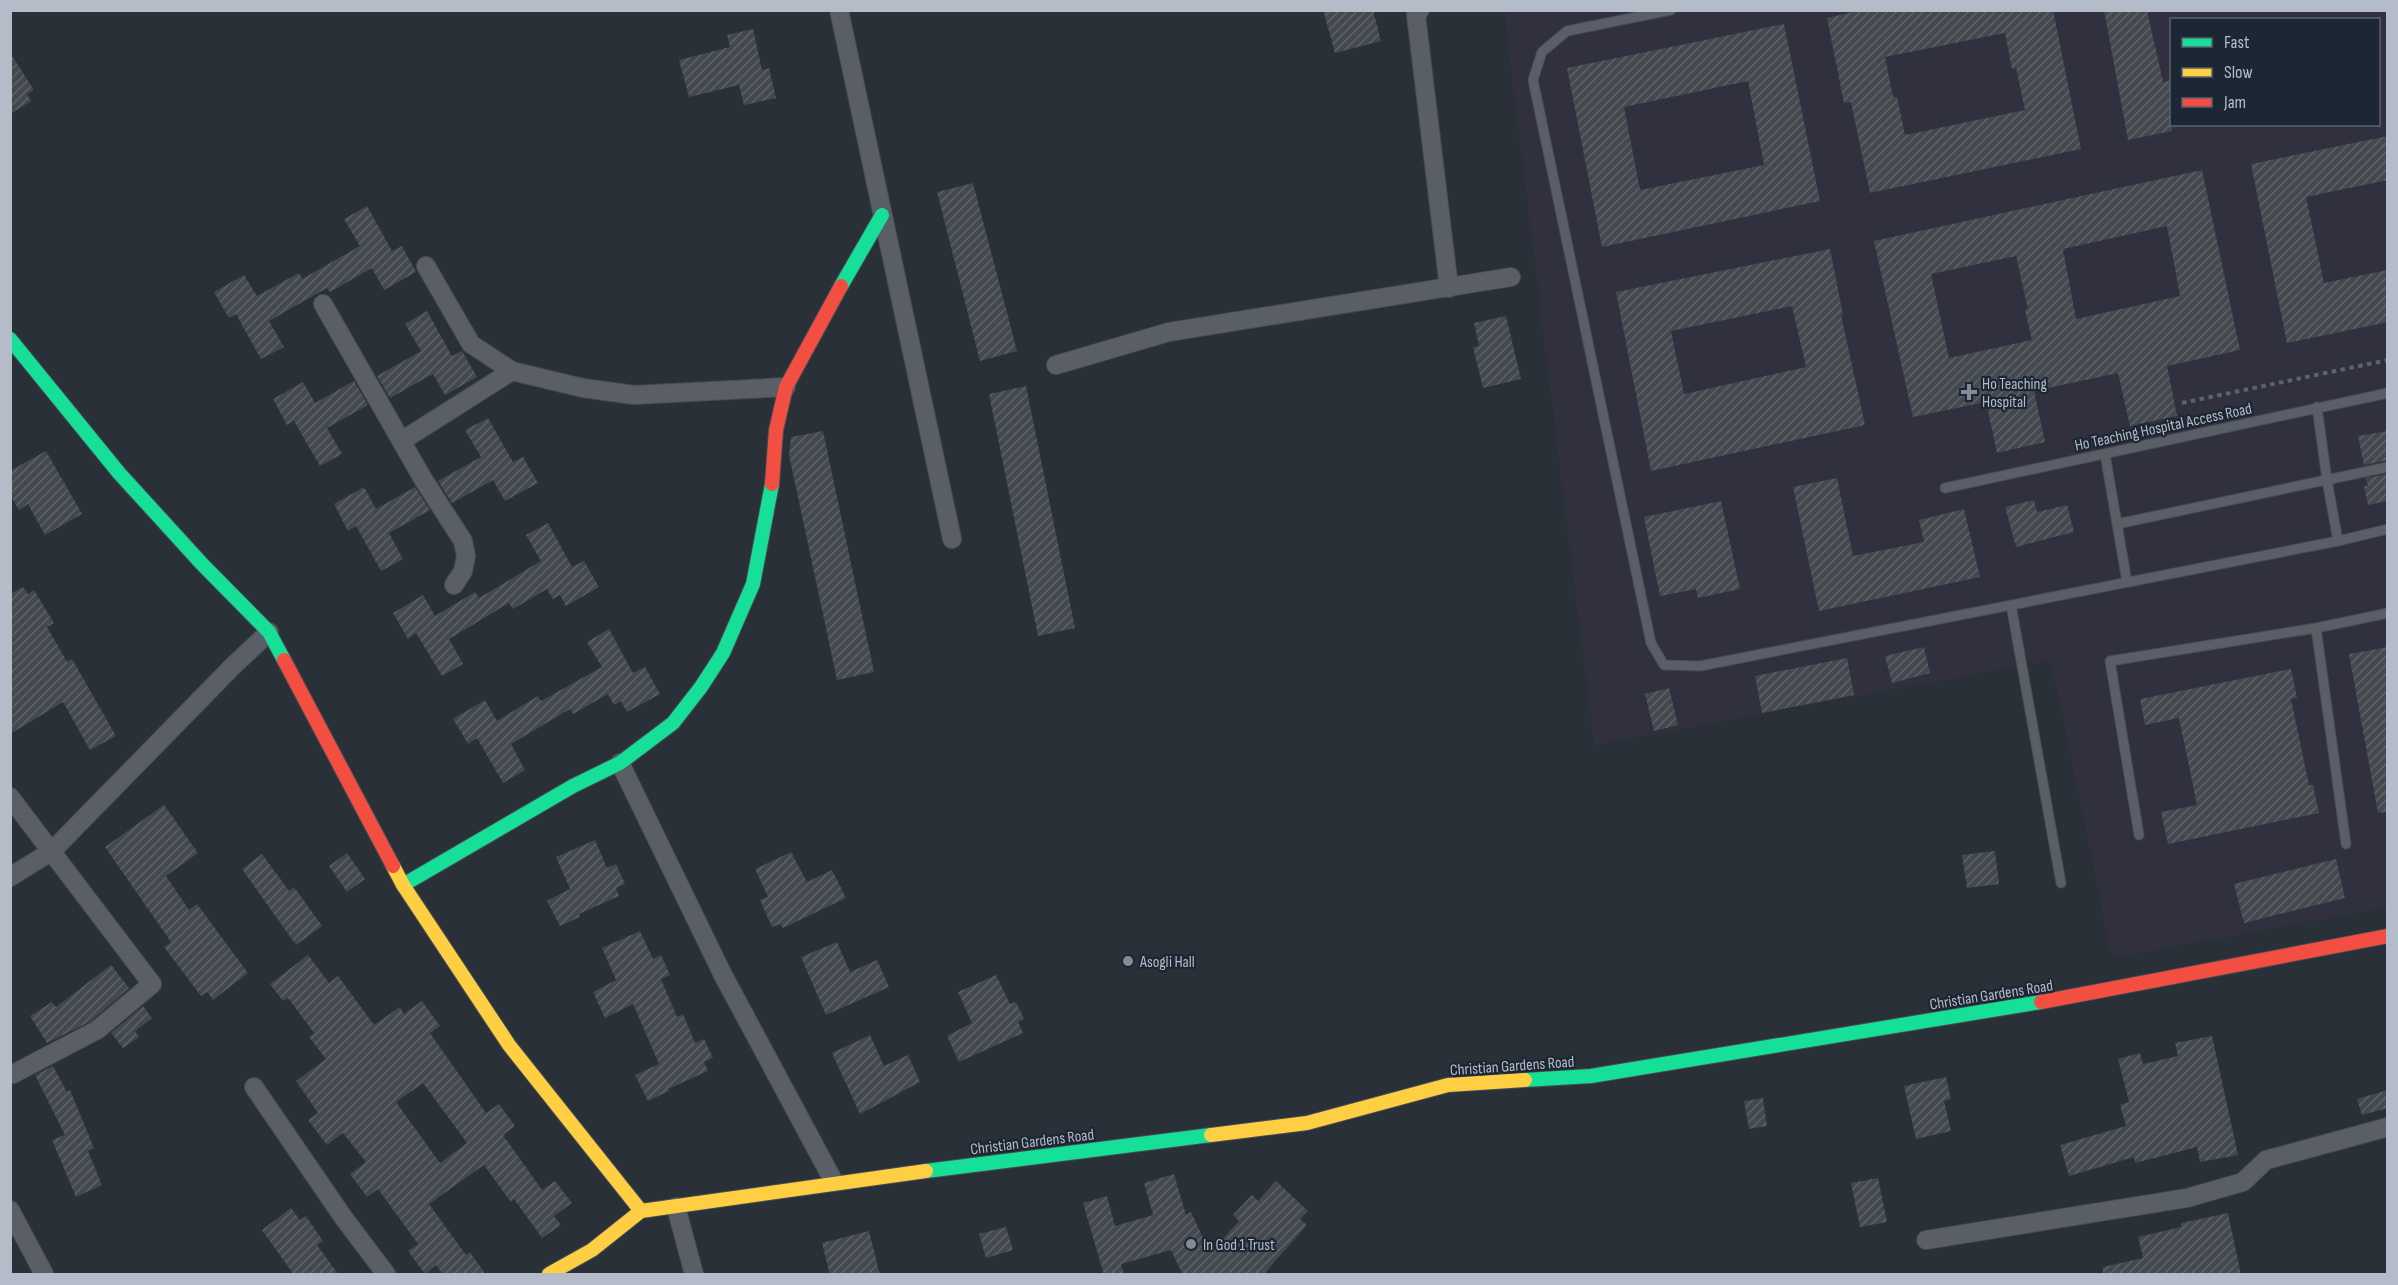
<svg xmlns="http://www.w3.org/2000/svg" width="2398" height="1285" viewBox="0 0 2398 1285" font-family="'Sofia Sans Condensed',sans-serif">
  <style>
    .medical { fill: #31303e; fill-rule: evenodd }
    .building { fill: url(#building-hatch); fill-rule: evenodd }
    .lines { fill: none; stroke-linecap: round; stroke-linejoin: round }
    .lane-casing { stroke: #484c53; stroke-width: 11 }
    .street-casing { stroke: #484c53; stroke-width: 20 }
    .fast-casing { stroke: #484c53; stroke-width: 16 }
    .slow-casing { stroke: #484c53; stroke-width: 16 }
    .jam-casing { stroke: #484c53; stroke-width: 16 }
    .path { stroke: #5d636a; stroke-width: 4; stroke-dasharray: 4.5 4.5; stroke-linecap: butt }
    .lane { stroke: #5a5e66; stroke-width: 9 }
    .street { stroke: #5a5e66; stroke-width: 18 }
    .fast { stroke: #16e098; stroke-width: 14 }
    .slow { stroke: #ffcf43; stroke-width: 14 }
    .jam { stroke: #f24e42; stroke-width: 14 }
    .poi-dot { fill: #848b96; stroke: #1d2633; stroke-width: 2 }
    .labels { text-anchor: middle; stroke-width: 4.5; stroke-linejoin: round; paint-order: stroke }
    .poi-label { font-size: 16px; fill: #b4bcc9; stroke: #1d2633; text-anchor: start }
    .street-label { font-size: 16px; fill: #b4bcc9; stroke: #1d2633 }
  </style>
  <defs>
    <pattern id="building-hatch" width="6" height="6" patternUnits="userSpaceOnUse" patternTransform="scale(1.5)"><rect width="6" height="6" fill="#444950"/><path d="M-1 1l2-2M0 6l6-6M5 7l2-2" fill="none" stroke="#5d6168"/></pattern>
  </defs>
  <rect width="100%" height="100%" fill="#2a3038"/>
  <path class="medical" d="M 1504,11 L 2387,11 L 2387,907 L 2112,958 L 2051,660 L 1594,745 ZM 2172,20 L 2378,20 L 2378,124 L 2172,124 Z"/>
  <path class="building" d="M 1323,10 L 1373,10 L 1381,41 L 1335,53 Z
    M 1861,10 L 2053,10 L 2081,149 L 1870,193 L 1851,102 L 1844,103 L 1827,18 ZM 2005,33 L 2012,69 L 2016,68 L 2025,110 L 1905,135 L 1897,97 L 1893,97 L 1885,57 Z
    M 2104,10 L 2147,10 L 2163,82 L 2172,80 L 2172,131 L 2128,140 Z
    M 1784,24 L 1820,201 L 1602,247 L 1567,68 ZM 1748,81 L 1764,165 L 1640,190 L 1624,107 Z
    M 753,29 L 762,70 L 769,68 L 776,98 L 744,105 L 739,85 L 689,97 L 679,60 L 730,47 L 727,35 Z
    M 10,53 L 34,90 L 27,94 L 31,101 L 10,114 Z
    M 2388,136 L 2388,180 L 2306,197 L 2324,283 L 2388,270 L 2388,322 L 2287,343 L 2251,164 Z
    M 2202,170 L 2240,350 L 2167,366 L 2177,416 L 2130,426 L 2118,373 L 2034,391 L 2045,442 L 1997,453 L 1986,402 L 1913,417 L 1874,241 ZM 2167,226 L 2180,296 L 2076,319 L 2063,249 ZM 2016,256 L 2028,309 L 2025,310 L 2032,340 L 1949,358 L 1931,274 Z
    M 973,183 L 1017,351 L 980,361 L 937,192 Z
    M 367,206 L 392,251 L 402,246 L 416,272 L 384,290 L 372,268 L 330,292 L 327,288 L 269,321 L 284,347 L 261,359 L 236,314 L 229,318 L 214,292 L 244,275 L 257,296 L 299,273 L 302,279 L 360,246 L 344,219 Z
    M 1830,249 L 1843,315 L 1841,315 L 1865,425 L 1651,471 L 1616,292 ZM 1792,306 L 1806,367 L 1684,394 L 1671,331 Z
    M 427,311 L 452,356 L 462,351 L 477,377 L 445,395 L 433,374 L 390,398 L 377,376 L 421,351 L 405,324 Z
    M 1506,316 L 1521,379 L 1483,388 L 1473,347 L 1479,346 L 1474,323 Z
    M 354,381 L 368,405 L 327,428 L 342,454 L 320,466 L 294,421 L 287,425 L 273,399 L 303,382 L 315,403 Z
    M 1026,386 L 1075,628 L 1038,636 L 989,394 Z
    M 488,418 L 513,462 L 523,457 L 538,483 L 505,501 L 493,480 L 452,503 L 438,481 L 481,457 L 465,430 Z
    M 823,431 L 874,672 L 837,680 L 789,455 L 791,437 Z
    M 2388,431 L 2388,460 L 2364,465 L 2358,436 Z
    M 46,451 L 82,514 L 45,535 L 28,504 L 19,510 L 10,495 L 10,471 Z
    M 2388,474 L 2388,501 L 2368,505 L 2364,486 L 2368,486 L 2366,478 Z
    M 1837,478 L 1853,556 L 1924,542 L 1919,520 L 1964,509 L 1980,577 L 1819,611 L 1793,487 Z
    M 364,487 L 376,509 L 415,487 L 430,510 L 389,533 L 403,559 L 381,571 L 356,526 L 348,531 L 334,504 Z
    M 2034,500 L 2037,512 L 2067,505 L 2074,532 L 2016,547 L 2005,507 Z
    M 1721,501 L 1740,589 L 1698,598 L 1696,589 L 1660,596 L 1644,517 Z
    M 548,523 L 572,567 L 584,561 L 599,587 L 566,606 L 560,595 L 553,599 L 547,589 L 513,609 L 509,603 L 449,639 L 463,664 L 442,676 L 416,633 L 408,639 L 393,613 L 423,595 L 435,616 L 475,592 L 479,598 L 541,561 L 526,535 Z
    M 23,587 L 28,594 L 34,590 L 54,623 L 47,627 L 67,662 L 72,659 L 116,736 L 90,750 L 63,702 L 10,734 L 10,594 Z
    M 609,629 L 633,673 L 645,667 L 660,694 L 627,712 L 621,701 L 614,705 L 608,694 L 573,714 L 570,709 L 511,744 L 525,770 L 503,783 L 477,738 L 468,744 L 453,719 L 485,700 L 497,721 L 538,696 L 541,701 L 602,667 L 587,642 Z
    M 1924,647 L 1930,673 L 1892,683 L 1885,656 Z
    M 2388,647 L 2388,812 L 2378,813 L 2349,654 Z
    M 1847,658 L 1854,695 L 1762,713 L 1755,676 Z
    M 2291,669 L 2297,698 L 2291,699 L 2309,785 L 2313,785 L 2319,813 L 2168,844 L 2161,812 L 2197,805 L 2179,718 L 2145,725 L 2140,699 Z
    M 1669,688 L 1678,725 L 1654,731 L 1645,694 Z
    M 164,805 L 198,853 L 166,876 L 189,910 L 197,904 L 248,973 L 213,1000 L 207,992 L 201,996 L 164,947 L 171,942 L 105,847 Z
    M 595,840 L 607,868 L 616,864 L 625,884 L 616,888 L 619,896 L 579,914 L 580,917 L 560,926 L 547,901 L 570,889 L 556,857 Z
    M 1995,851 L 1999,884 L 1967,888 L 1962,855 Z
    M 791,852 L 807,882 L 832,870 L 846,898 L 783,928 L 780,924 L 772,927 L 760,900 L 768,897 L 755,869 Z
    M 347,853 L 365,879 L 347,892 L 329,866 Z
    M 262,854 L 289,891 L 294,887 L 322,926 L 296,945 L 242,869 Z
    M 2336,859 L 2345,898 L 2244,923 L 2234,884 Z
    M 640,931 L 653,959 L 661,955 L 670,975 L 661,979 L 677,1017 L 683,1014 L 695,1043 L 704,1039 L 713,1058 L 704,1062 L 708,1071 L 668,1089 L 669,1091 L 648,1101 L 635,1075 L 659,1064 L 633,1004 L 605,1018 L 593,992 L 616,980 L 602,948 Z
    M 837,942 L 850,972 L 877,960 L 889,987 L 826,1015 L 801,957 Z
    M 308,955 L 329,983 L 338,976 L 374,1025 L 400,1007 L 404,1014 L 422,1001 L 440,1026 L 430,1033 L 486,1113 L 499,1104 L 515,1126 L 503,1135 L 542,1190 L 555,1181 L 572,1203 L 554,1216 L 561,1225 L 542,1238 L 514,1199 L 511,1202 L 484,1165 L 429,1204 L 466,1255 L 470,1252 L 486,1275 L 443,1275 L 436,1265 L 425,1274 L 408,1251 L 418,1244 L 378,1189 L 367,1197 L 350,1174 L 366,1162 L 343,1133 L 327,1145 L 308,1120 L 318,1113 L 296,1081 L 326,1059 L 309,1037 L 314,1033 L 288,998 L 283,1001 L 270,984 ZM 423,1083 L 467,1143 L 440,1163 L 396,1102 Z
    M 111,965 L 129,988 L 91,1021 L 47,1043 L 30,1016 L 52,1002 L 56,1007 Z
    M 996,975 L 1010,1004 L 1016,1002 L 1024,1019 L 1018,1022 L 1023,1033 L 959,1062 L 947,1036 L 972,1023 L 958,992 Z
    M 143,1006 L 152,1018 L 135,1031 L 139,1037 L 123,1048 L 111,1033 Z
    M 870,1035 L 884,1066 L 908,1055 L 920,1082 L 860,1114 L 832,1053 Z
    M 2212,1036 L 2238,1155 L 2200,1162 L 2197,1147 L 2135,1163 L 2134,1157 L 2069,1176 L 2060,1145 L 2126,1126 L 2120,1105 L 2129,1102 L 2118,1059 L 2140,1053 L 2143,1064 L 2178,1056 L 2175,1043 Z
    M 53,1066 L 67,1092 L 70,1090 L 94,1148 L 88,1151 L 102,1185 L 76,1197 L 52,1140 L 65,1135 L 35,1075 Z
    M 1946,1077 L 1951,1099 L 1944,1101 L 1951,1131 L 1916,1139 L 1904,1086 Z
    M 2388,1090 L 2388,1108 L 2362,1115 L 2357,1099 Z
    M 1763,1098 L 1767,1126 L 1749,1129 L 1744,1101 Z
    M 1174,1174 L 1186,1215 L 1191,1212 L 1210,1253 L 1239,1221 L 1233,1215 L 1252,1195 L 1258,1201 L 1276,1181 L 1308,1211 L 1300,1219 L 1307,1225 L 1263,1275 L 1183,1275 L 1171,1250 L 1121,1264 L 1124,1275 L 1104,1275 L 1083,1203 L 1107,1196 L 1115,1226 L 1153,1215 L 1144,1183 Z
    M 1878,1178 L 1887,1222 L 1860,1227 L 1851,1183 Z
    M 291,1208 L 300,1220 L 306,1216 L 323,1241 L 317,1245 L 339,1275 L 294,1275 L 262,1230 Z
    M 2228,1213 L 2241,1275 L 2103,1275 L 2103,1267 L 2143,1258 L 2138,1237 L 2181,1227 L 2181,1223 Z
    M 1006,1227 L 1013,1250 L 986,1258 L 979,1234 Z
    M 869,1231 L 880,1275 L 830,1275 L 822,1243 Z"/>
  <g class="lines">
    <defs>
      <path id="lane" d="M 1671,10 L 1567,31 L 1542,52 L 1533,80 L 1651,643 L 1664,665 L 1700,666 L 2338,541 L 2388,529
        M 2317,407 L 2327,480 L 2338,541
        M 2105,454 L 2127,582
        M 1945,488 L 2388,393
        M 2117,524 L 2388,467
        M 2011,605 L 2061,883
        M 2316,628 L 2346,844
        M 2139,835 L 2110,661 L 2316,628 L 2388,613"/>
      <path id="street" d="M 839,10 L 952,539
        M 1420,10 L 1416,15 L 1449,288
        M 426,266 L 471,344 L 512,371 L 583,388 L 634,395 L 786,387
        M 323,304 L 423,479 L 463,541 L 466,556 L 463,571 L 454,585
        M 1056,365 L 1169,332 L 1511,277
        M 403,440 L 512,371
        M 620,763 L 723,975 L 834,1182
        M 10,797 L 152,984 L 97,1030 L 13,1074
        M 10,877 L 52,851 L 232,667 L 269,632
        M 254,1087 L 343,1217 L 386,1274
        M 676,1207 L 694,1274
        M 10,1210 L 44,1274
        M 1926,1240 L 2187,1198 L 2243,1182 L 2266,1160 L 2388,1127"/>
      <path id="fast" d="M 841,286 L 882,215
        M 10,339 L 119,473 L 202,564 L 269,632 L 284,660
        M 403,885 L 573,786 L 620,763 L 673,723 L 701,687 L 723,653 L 753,584 L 772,484
        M 1525,1080 L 1591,1076 L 2041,1002
        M 926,1171 L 1211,1135"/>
      <path id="slow" d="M 393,866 L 403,885 L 509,1045 L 641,1211
        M 1211,1135 L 1307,1123 L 1448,1085 L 1525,1080
        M 549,1274 L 592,1250 L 641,1211 L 926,1171"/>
      <path id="jam" d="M 772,484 L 776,430 L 786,387 L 841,286
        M 284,660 L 393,866
        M 2041,1002 L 2388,936"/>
    </defs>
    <use href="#lane" class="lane-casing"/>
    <use href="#street" class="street-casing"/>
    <use href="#fast" class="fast-casing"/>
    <use href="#slow" class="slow-casing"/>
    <use href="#jam" class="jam-casing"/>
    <path class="path" d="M 2182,403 L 2388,360"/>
    <use href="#lane" class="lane"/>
    <use href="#street" class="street"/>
    <use href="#fast" class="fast"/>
    <use href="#slow" class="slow"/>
    <use href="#jam" class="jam"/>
  </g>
  <g class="poi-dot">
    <path d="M1966 383h6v6h6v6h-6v6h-6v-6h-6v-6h6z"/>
    <circle cx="1128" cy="961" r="6"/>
    <circle cx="1191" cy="1244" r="6"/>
  </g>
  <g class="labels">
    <g class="poi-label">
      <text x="1982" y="389">Ho Teaching<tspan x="1982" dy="18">Hospital</tspan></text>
      <text x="1140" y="967">Asogli Hall</text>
      <text x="1203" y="1250">In God 1 Trust</text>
    </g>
    <g class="street-label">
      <text transform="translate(2163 426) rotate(-12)" y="6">Ho Teaching Hospital Access Road</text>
      <text transform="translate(1991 994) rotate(-9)" y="6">Christian Gardens Road</text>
      <text transform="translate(1512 1065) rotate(-4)" y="6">Christian Gardens Road</text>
      <text transform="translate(1032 1141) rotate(-7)" y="6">Christian Gardens Road</text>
    </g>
  </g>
  <rect width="2398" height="1285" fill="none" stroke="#b4bcc9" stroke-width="24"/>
  <rect x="2170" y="18" width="210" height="108" fill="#1d2633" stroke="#59626f" stroke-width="1.5"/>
  <rect x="2182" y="38" width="30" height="9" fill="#16e098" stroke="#59626f" stroke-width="1.5"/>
  <text x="2224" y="48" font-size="18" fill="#b4bcc9">Fast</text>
  <rect x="2182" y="68" width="30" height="9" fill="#ffcf43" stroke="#59626f" stroke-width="1.5"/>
  <text x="2224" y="78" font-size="18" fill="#b4bcc9">Slow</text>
  <rect x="2182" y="98" width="30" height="9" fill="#f24e42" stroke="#59626f" stroke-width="1.5"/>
  <text x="2224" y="108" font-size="18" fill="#b4bcc9">Jam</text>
</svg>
